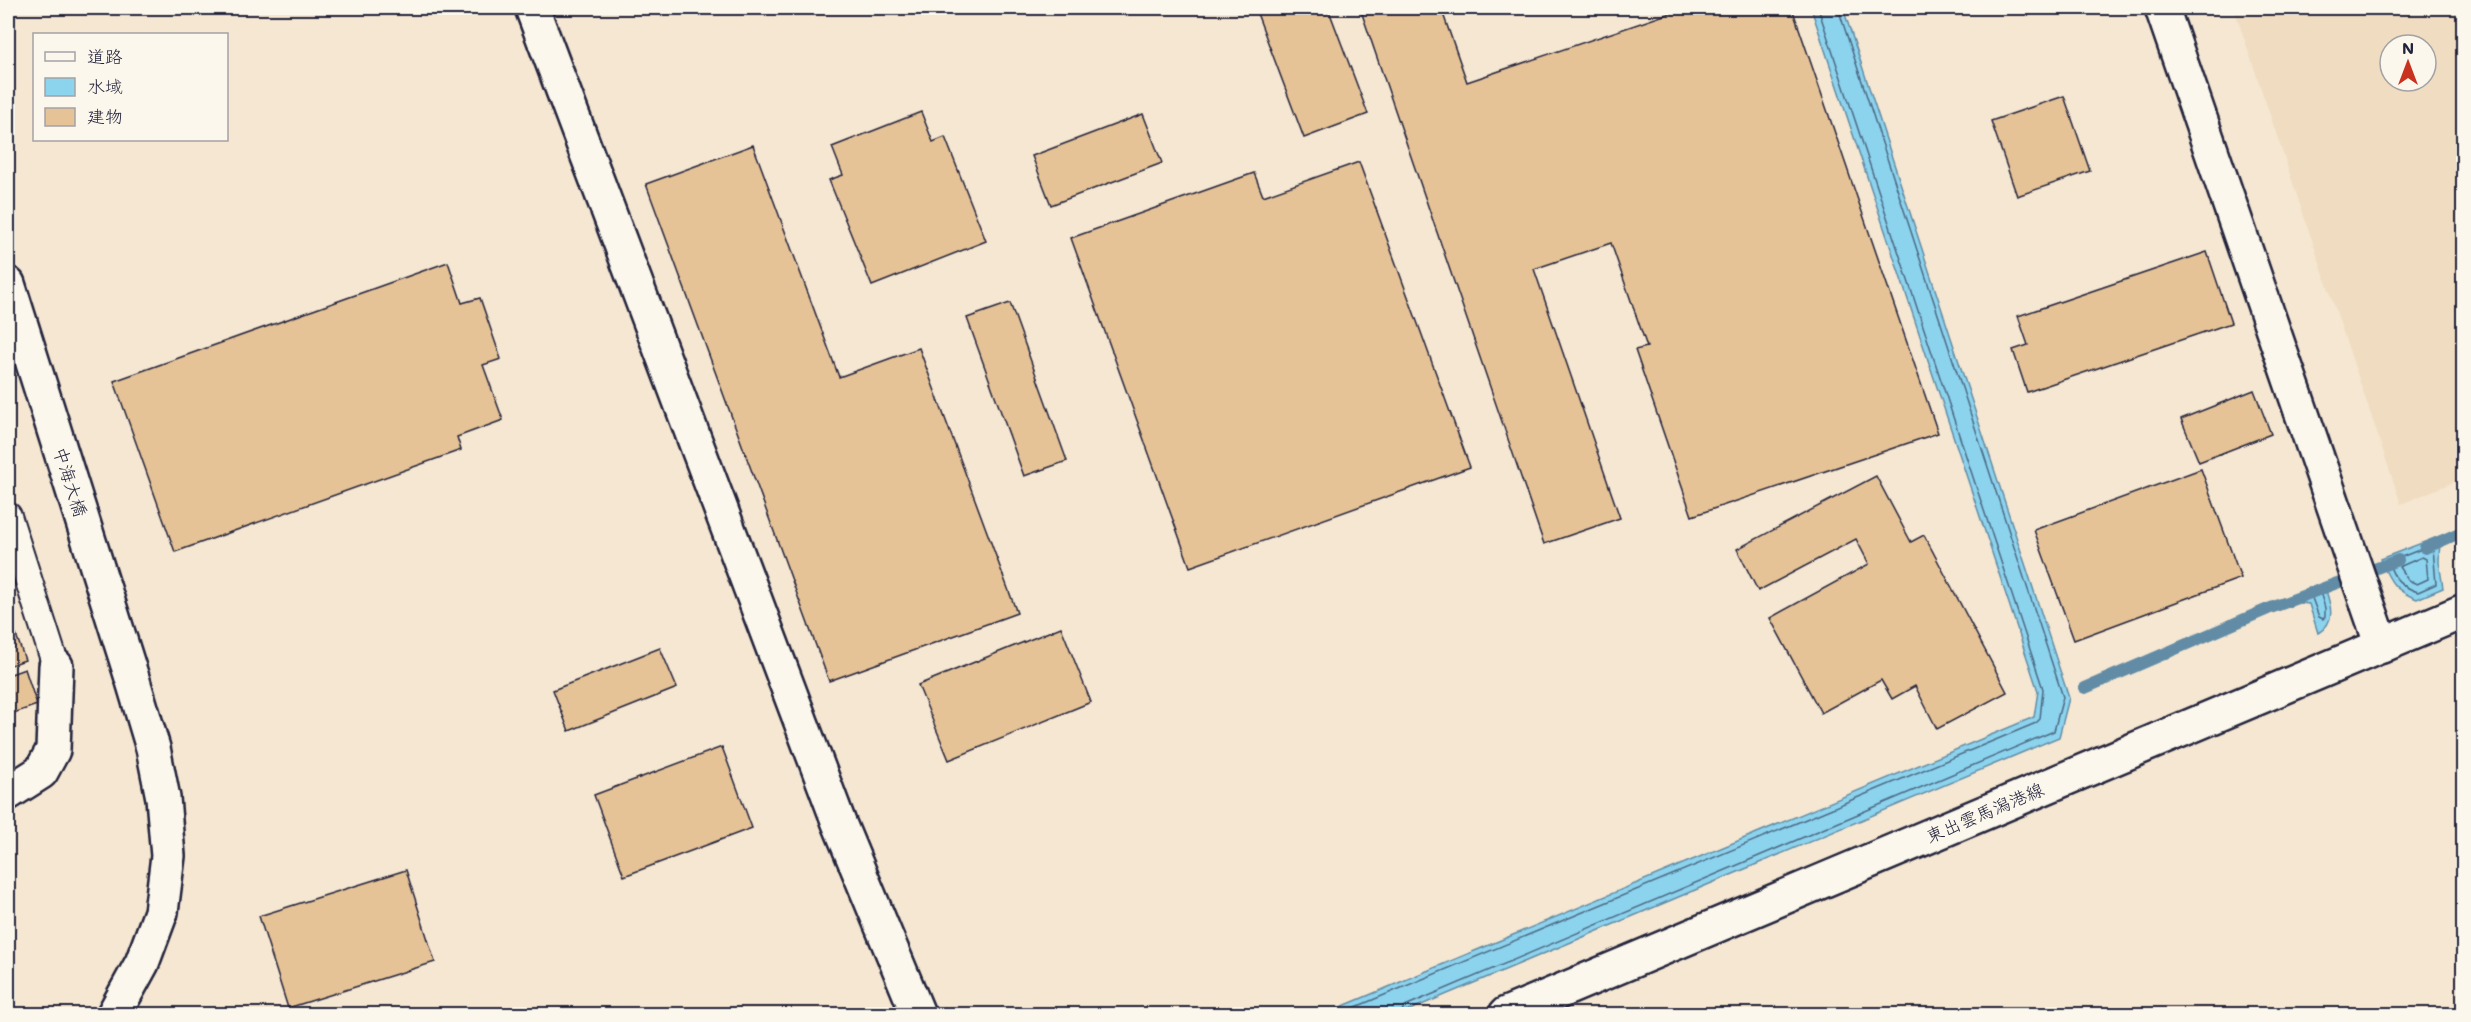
<svg xmlns="http://www.w3.org/2000/svg" width="2471" height="1022" viewBox="0 0 2471 1022" font-family="Mali,'Klee One',sans-serif">
  <style>
    .built { fill: #f0dcc0; fill-rule: evenodd }
    .water { fill: #8cd3ee; stroke: #628ca6; stroke-width: 1.5 }
    .lines { fill: none; stroke-linecap: round; stroke-linejoin: round }
    .shore { stroke: #4c6983; stroke-width: 1.5 }
    .stream { stroke: #628ca6; stroke-width: 12 }
    .building { fill: #e6c397; stroke: #22223b; stroke-width: 1.5 }
    .lane-casing { stroke: #22223b; stroke-width: 30 }
    .street-casing { stroke: #22223b; stroke-width: 38 }
    .secondary-casing { stroke: #22223b; stroke-width: 38 }
    .lane { stroke: #fbf7ec; stroke-width: 26 }
    .street { stroke: #fbf7ec; stroke-width: 33 }
    .secondary { stroke: #fbf7ec; stroke-width: 33 }
    .labels { text-anchor: middle; stroke-width: 5; stroke-linejoin: round; paint-order: stroke }
    .street-label { font-size: 18px; fill: #22223b; stroke: #fbf7ec }
  </style>
  <rect width="100%" height="100%" fill="#f5e7d2"/>
  <filter id="ink" filterUnits="userSpaceOnUse"><feTurbulence type="fractalNoise" baseFrequency=".0167" numOctaves="2"/><feDisplacementMap in="SourceGraphic" scale="12" xChannelSelector="R" yChannelSelector="G"/><feConvolveMatrix kernelMatrix="1 2 1 2 8 2 1 2 1" color-interpolation-filters="sRGB"/></filter>
  <g filter="url(#ink)">
    <path class="built" d="M 2234,8 L 2463,8 L 2463,478 L 2401,504 ZM 2390,45 L 2426,45 L 2426,81 L 2390,81 Z"/>
    <path class="water" d="M 1811,8 L 1843,8 L 2069,698 L 2059,737 L 1400,1014 L 1324,1014 L 2034,717 L 2038,691 Z
      M 2440,536 L 2439,562 L 2443,588 L 2417,599 C 2393,590 2390,581 2380,559 Z
      M 2324,584 C 2330,603 2338,621 2318,633 L 2309,604 L 2282,601 Z"/>
    <g class="lines">
      <path class="shore" d="M 2429,546 L 2433,548 L 2436,584 L 2418,592 C 2402,587 2392,578 2389,562 Z
        M 2422,557 L 2426,559 L 2428,579 L 2417,584 L 2408,580 L 2399,567 Z
        M 2318,593 L 2321,595 L 2325,608 L 2325,617 L 2323,619 L 2319,617 L 2312,598 Z
        M 1339,1014 L 2036,723 L 2040,719 L 2043,689 L 1818,8
        M 1400,1014 L 1405,1006 L 2054,731 L 2063,697 L 1838,8"/>
      <path class="stream" d="M 2425,548 L 2464,531
        M 2085,688 L 2268,609 L 2398,560"/>
    </g>
    <path class="building" d="M 1255,8 L 1328,8 L 1368,114 L 1304,138 Z
      M 1360,8 L 1441,8 L 1467,82 L 1685,8 L 1792,8 L 1938,433 L 1692,516 L 1635,350 L 1647,347 L 1611,243 L 1534,269 L 1620,518 L 1544,544 Z
      M 2064,96 L 2090,171 L 2017,196 L 1991,121 Z
      M 921,112 L 933,142 L 945,137 L 986,241 L 872,286 L 829,180 L 843,175 L 832,147 Z
      M 1143,114 L 1162,163 L 1051,205 L 1032,156 Z
      M 753,145 L 839,377 L 919,348 L 1017,613 L 829,681 L 646,184 Z
      M 1359,162 L 1470,467 L 1190,567 L 1071,238 L 1254,173 L 1263,196 Z
      M 2207,252 L 2231,323 L 2027,392 L 2013,350 L 2028,345 L 2018,316 Z
      M 448,262 L 462,303 L 480,298 L 501,359 L 483,365 L 503,420 L 457,437 L 461,450 L 175,552 L 114,381 Z
      M 1010,303 L 1067,461 L 1024,476 L 967,318 Z
      M 2254,390 L 2271,434 L 2199,462 L 2181,419 Z
      M 2201,469 L 2241,578 L 2074,640 L 2034,530 Z
      M 1876,476 L 1911,542 L 1924,535 L 2007,692 L 1937,729 L 1915,686 L 1892,699 L 1881,680 L 1821,713 L 1770,618 L 1869,564 L 1856,539 L 1758,591 L 1737,549 Z
      M 8,612 L 25,660 L 8,666 Z
      M 1061,627 L 1091,702 L 949,760 L 918,685 Z
      M 660,648 L 677,688 L 569,731 L 553,690 Z
      M 25,669 L 37,705 L 8,715 L 8,675 Z
      M 722,747 L 752,828 L 624,876 L 594,795 Z
      M 406,870 L 435,962 L 288,1008 L 259,916 Z"/>
    <g class="lines">
      <defs>
        <path id="lane" d="M 8,516 L 56,666"/>
        <path id="street" d="M 2162,8 L 2382,646
          M 8,793 L 41,772 L 53,750 L 56,666"/>
        <path id="secondary" d="M 532,8 L 839,823 L 918,1014
          M 8,284 L 133,681 L 153,748 L 163,798 L 168,856 L 161,912 L 142,963 L 114,1014
          M 1506,1014 L 2464,611"/>
      </defs>
      <use href="#lane" class="lane-casing"/>
      <use href="#street" class="street-casing"/>
      <use href="#secondary" class="secondary-casing"/>
      <use href="#lane" class="lane"/>
      <use href="#street" class="street"/>
      <use href="#secondary" class="secondary"/>
    </g>
  </g>
  <g class="labels">
    <g class="street-label">
      <text transform="translate(70 482) rotate(72)" y="6">中海大橋</text>
      <text transform="translate(1985 813) rotate(-23)" y="6">東出雲馬潟港線</text>
    </g>
  </g>
  <rect width="2471" height="1022" fill="none" stroke="#fbf7ec" stroke-width="30"/>
  <rect x="15" y="15" width="2441" height="992" fill="none" stroke="#22223b" stroke-width="2" filter="url(#ink)"/>
  <rect x="33" y="33" width="195" height="108" fill="#fbf7ec" stroke="#a4a2a5" stroke-width="1.5"/>
  <rect x="45" y="52" width="30" height="9" fill="#fbf7ec" stroke="#a4a2a5" stroke-width="1.5"/>
  <text x="87" y="63" font-size="18" fill="#22223b">道路</text>
  <rect x="45" y="78" width="30" height="18" fill="#8cd3ee" stroke="#a4a2a5" stroke-width="1.5"/>
  <text x="87" y="93" font-size="18" fill="#22223b">水域</text>
  <rect x="45" y="108" width="30" height="18" fill="#e6c397" stroke="#a4a2a5" stroke-width="1.5"/>
  <text x="87" y="123" font-size="18" fill="#22223b">建物</text>
  <g transform="translate(2408 63)"><circle r="28" fill="#fbf7ec" stroke="#a4a2a5" stroke-width="1.5"/>
  <path d="M0-4.5L10 22L0 15L-10 22Z" fill="#c8321e"/>
  <text y="-9" font-size="16" font-weight="bold" text-anchor="middle" fill="#22223b">N</text>
  </g>
</svg>
